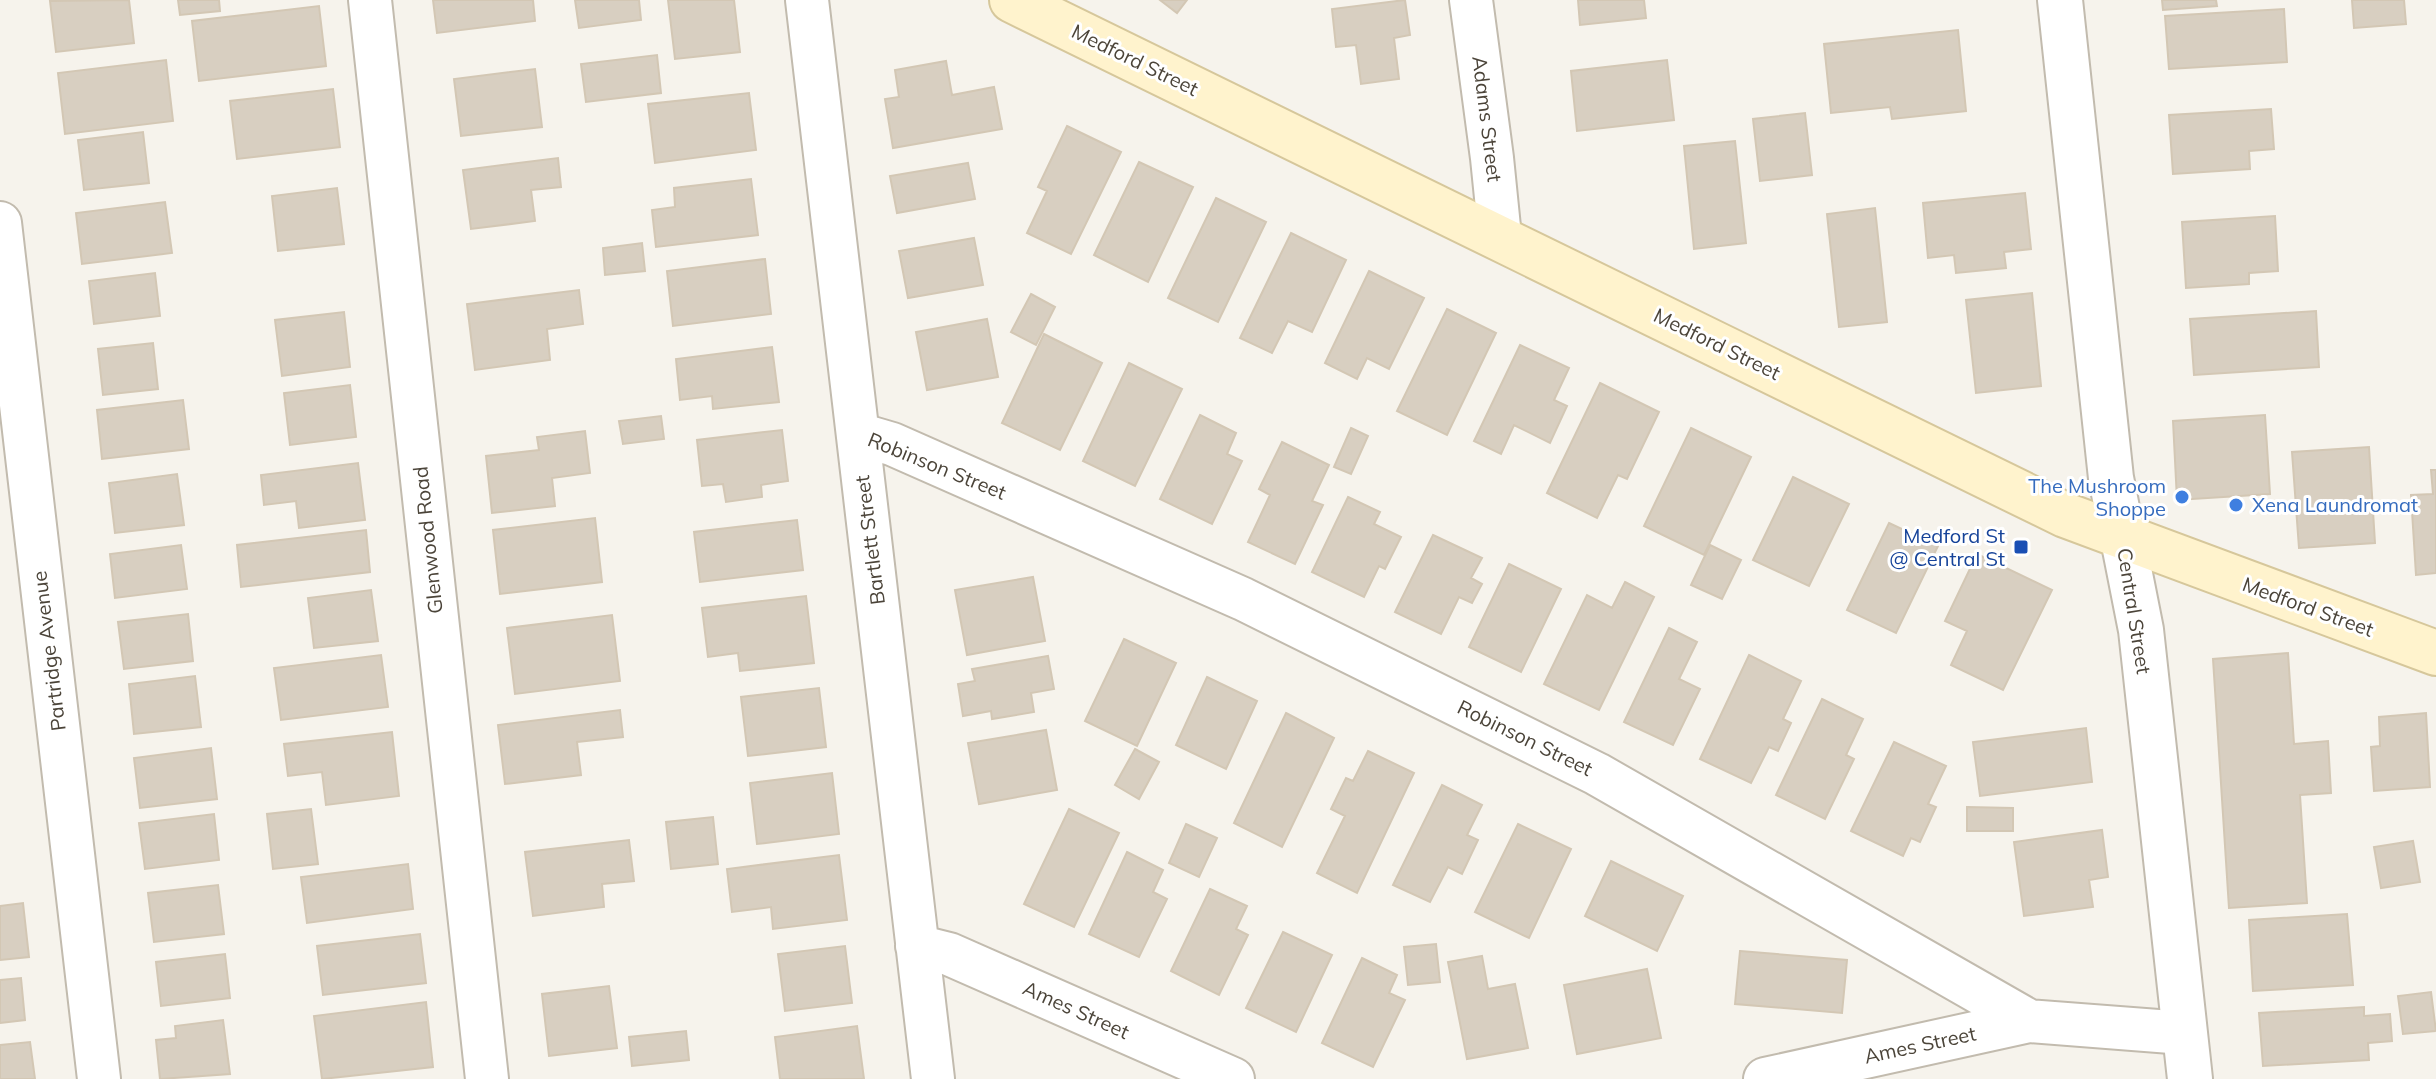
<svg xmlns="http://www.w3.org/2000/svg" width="2436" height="1079" viewBox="0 0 2436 1079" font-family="Mulish,sans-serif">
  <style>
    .building { fill: #d8cfc1; stroke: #d3c7b4; stroke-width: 2 }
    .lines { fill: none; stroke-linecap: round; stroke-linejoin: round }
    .minor-casing { stroke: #c2bbae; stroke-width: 46 }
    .tertiary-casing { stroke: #c2bbae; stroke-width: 48 }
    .secondary-casing { stroke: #d6c79b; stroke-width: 48 }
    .minor { stroke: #fff; stroke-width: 42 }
    .tertiary { stroke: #fff; stroke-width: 44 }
    .secondary { stroke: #fff3cd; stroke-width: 44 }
    .shop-dot { fill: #3f7fe0; stroke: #fff; stroke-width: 3 }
    .transit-dot { fill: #1a4fb4; stroke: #fff; stroke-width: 3 }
    .labels { text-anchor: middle; stroke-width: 6; stroke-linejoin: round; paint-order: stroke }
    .street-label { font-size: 20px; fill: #4b4439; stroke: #fff }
    .shop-label { font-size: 20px; fill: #366cbe; stroke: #fff; text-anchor: end }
    .transit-label { font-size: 20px; fill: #164399; stroke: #fff; text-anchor: end }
  </style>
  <rect width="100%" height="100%" fill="#f6f3ec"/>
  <path class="building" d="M 129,0 L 134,43 L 56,52 L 50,1 Z
    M 178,0 L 219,0 L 220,11 L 180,15 Z
    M 433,0 L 533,0 L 535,21 L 437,33 Z
    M 575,0 L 639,0 L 641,20 L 579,28 Z
    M 668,0 L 734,0 L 740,52 L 675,59 Z
    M 1160,0 L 1187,0 L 1177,13 Z
    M 1405,0 L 1410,35 L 1394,38 L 1399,79 L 1361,84 L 1356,45 L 1336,47 L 1332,9 Z
    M 1578,0 L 1644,0 L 1646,18 L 1580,25 Z
    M 2162,0 L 2216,0 L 2217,6 L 2163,10 Z
    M 2352,0 L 2404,0 L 2406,24 L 2354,28 Z
    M 319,6 L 326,66 L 199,81 L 192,21 Z
    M 2284,9 L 2287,62 L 2169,69 L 2165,16 Z
    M 1958,30 L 1966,111 L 1892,119 L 1890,107 L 1831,113 L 1824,44 Z
    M 657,55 L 661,93 L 586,102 L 581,64 Z
    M 166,60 L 173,121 L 65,134 L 58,73 Z
    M 1667,60 L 1674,120 L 1577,131 L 1571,71 Z
    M 946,61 L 952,95 L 994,87 L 1002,129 L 893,148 L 885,99 L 899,97 L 895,70 Z
    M 535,69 L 542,127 L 461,136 L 454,79 Z
    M 333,89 L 340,147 L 237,159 L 230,101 Z
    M 749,93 L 756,150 L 655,163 L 648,104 Z
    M 2271,109 L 2274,149 L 2249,151 L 2250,169 L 2173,174 L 2169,115 Z
    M 1805,113 L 1812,175 L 1760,181 L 1753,119 Z
    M 1067,126 L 1121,152 L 1071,254 L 1027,233 L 1047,191 L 1038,187 Z
    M 143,132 L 149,183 L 84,190 L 78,140 Z
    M 1735,141 L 1746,243 L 1694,249 L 1684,146 Z
    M 558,158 L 561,187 L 531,190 L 535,221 L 471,229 L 463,170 Z
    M 1139,162 L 1193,187 L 1148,282 L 1094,255 Z
    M 968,163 L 975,199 L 897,213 L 890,176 Z
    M 751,179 L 758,235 L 656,247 L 652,210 L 675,207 L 674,188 Z
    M 337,188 L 344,244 L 278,251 L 272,196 Z
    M 2025,193 L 2031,249 L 2004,252 L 2006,268 L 1956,273 L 1954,255 L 1928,258 L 1923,203 Z
    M 1216,198 L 1266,222 L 1218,322 L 1168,298 Z
    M 165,202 L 172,253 L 82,264 L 76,213 Z
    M 1875,208 L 1887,322 L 1839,327 L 1827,214 Z
    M 2275,216 L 2278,271 L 2249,273 L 2249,284 L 2186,288 L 2182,222 Z
    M 1291,233 L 1346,260 L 1312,332 L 1288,321 L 1272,353 L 1240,338 Z
    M 974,238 L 983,285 L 908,298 L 899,251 Z
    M 642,243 L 645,271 L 605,275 L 603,248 Z
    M 765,259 L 771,314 L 673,326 L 667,271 Z
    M 1369,271 L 1424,298 L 1389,369 L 1367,358 L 1357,379 L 1325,363 Z
    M 155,273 L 160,316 L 94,324 L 89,281 Z
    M 579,290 L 583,324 L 547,329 L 550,360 L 475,370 L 467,304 Z
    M 2032,293 L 2041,386 L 1976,393 L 1966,300 Z
    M 1031,294 L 1055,307 L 1036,345 L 1011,332 Z
    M 1447,309 L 1496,333 L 1447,435 L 1397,411 Z
    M 2316,311 L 2319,367 L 2194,375 L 2190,319 Z
    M 344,312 L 350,367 L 282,376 L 275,320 Z
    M 987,319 L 998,377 L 927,390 L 916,332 Z
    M 1044,334 L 1102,363 L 1060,450 L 1002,423 Z
    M 153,343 L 158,389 L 103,395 L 98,349 Z
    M 1520,345 L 1569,368 L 1554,400 L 1567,406 L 1550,443 L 1514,425 L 1501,454 L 1474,441 Z
    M 772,347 L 779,402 L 713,409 L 712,396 L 680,400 L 676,359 Z
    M 1129,363 L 1182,389 L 1135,486 L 1083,461 Z
    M 1600,383 L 1659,412 L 1627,479 L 1618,475 L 1597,518 L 1547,493 Z
    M 350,385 L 356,437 L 290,445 L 284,393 Z
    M 183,400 L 189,449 L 102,459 L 97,410 Z
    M 1200,415 L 1236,433 L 1227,454 L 1242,461 L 1212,524 L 1160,499 Z
    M 2265,415 L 2270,494 L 2177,500 L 2173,421 Z
    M 661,416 L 664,439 L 623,444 L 619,421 Z
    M 1351,428 L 1368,436 L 1351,474 L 1334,467 Z
    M 1691,428 L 1751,457 L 1704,555 L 1644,526 Z
    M 782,430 L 788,481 L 761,485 L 762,497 L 726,502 L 723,484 L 702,486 L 697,440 Z
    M 585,431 L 590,473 L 552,478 L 555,506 L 492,513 L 486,456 L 539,450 L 537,437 Z
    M 1282,442 L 1329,465 L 1312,501 L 1323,505 L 1295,564 L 1248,542 L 1270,495 L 1259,489 Z
    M 2369,447 L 2375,543 L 2299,548 L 2292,452 Z
    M 358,463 L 365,520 L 299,528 L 296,501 L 264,505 L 261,475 Z
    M 2431,470 L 2436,470 L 2436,573 L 2416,575 L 2411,495 L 2433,494 Z
    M 177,474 L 184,525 L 115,533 L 109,483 Z
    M 1793,477 L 1849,504 L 1809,586 L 1753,560 Z
    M 1348,497 L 1380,512 L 1374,524 L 1401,537 L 1385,569 L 1379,566 L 1364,597 L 1312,572 Z
    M 595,518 L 602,582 L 500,594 L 493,530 Z
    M 797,520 L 803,570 L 700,582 L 694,532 Z
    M 1889,523 L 1938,546 L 1896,633 L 1847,610 Z
    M 366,530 L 370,572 L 241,587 L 237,545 Z
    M 1433,535 L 1482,558 L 1471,578 L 1482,584 L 1472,603 L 1459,597 L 1441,634 L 1395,612 Z
    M 181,545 L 187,589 L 115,598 L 110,554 Z
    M 1710,545 L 1741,560 L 1722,599 L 1691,585 Z
    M 1977,554 L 2052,590 L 2003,690 L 1951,665 L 1967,631 L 1945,621 Z
    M 1509,564 L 1561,589 L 1521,672 L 1469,647 Z
    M 1033,577 L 1045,641 L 967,655 L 955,590 Z
    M 1625,582 L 1654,597 L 1599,710 L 1544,684 L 1587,595 L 1612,608 Z
    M 371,590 L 378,641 L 314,648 L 308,598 Z
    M 806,596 L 814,663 L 740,671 L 738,653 L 708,657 L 702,608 Z
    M 188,614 L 193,661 L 124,669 L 118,622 Z
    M 612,615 L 620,681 L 515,694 L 507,628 Z
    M 1669,628 L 1697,642 L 1679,679 L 1700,689 L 1673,745 L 1624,722 Z
    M 1124,639 L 1176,663 L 1137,746 L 1085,721 Z
    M 2288,653 L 2294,744 L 2328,741 L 2331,793 L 2300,795 L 2307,903 L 2229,908 L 2213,659 Z
    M 381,655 L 388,707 L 281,720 L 274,668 Z
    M 1749,655 L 1801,681 L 1783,719 L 1791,723 L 1778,751 L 1769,747 L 1751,783 L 1700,759 Z
    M 1048,656 L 1054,689 L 1031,693 L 1034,712 L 992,719 L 991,711 L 963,716 L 958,684 L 975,681 L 972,669 Z
    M 195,676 L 201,727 L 134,734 L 129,684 Z
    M 1207,677 L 1257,701 L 1226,769 L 1176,745 Z
    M 819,688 L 826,747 L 748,756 L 741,697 Z
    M 1822,699 L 1863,719 L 1846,755 L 1854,759 L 1825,819 L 1776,795 Z
    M 620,710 L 623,737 L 577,742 L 581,775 L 505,784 L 498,725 Z
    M 1286,713 L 1334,738 L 1282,847 L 1234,823 Z
    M 2426,713 L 2430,787 L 2374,791 L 2371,747 L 2380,746 L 2379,717 Z
    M 2086,728 L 2092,782 L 1980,796 L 1973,742 Z
    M 1046,730 L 1057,790 L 979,804 L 968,743 Z
    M 392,732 L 399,796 L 326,805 L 322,772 L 288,776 L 284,744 Z
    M 1894,742 L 1946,766 L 1928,804 L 1936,807 L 1920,842 L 1911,838 L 1903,856 L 1851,831 Z
    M 211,748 L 217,799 L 140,808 L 134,758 Z
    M 1135,749 L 1159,762 L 1139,799 L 1115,785 Z
    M 1368,751 L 1414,773 L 1357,893 L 1317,873 L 1345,816 L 1331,809 L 1346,778 L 1353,781 Z
    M 832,773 L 839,834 L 757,844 L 750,783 Z
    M 1442,785 L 1482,805 L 1467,835 L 1478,840 L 1462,874 L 1448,867 L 1430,902 L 1393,885 Z
    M 1967,807 L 2013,808 L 2013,831 L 1967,831 Z
    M 311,809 L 318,864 L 273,869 L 267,814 Z
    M 1069,809 L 1119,833 L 1074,927 L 1024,904 Z
    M 214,814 L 219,860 L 145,869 L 139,823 Z
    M 713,817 L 718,864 L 671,869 L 666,822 Z
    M 1186,824 L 1217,838 L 1199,877 L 1169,863 Z
    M 1518,824 L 1571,849 L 1529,938 L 1475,912 Z
    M 2102,830 L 2108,877 L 2089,880 L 2093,907 L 2024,916 L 2014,842 Z
    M 629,840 L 634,881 L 602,884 L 604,907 L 533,916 L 525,852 Z
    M 2413,841 L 2420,882 L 2381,888 L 2374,847 Z
    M 1127,852 L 1163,870 L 1153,892 L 1167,899 L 1139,957 L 1089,934 Z
    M 839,855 L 847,920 L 773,929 L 771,907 L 732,912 L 727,869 Z
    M 1611,861 L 1683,896 L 1657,951 L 1585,916 Z
    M 408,864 L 413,909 L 307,923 L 301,877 Z
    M 218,885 L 224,934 L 154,942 L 148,893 Z
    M 1210,889 L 1247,906 L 1236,929 L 1248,935 L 1219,995 L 1171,971 Z
    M 23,903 L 29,957 L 0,960 L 0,906 Z
    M 2347,914 L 2353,985 L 2253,991 L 2249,920 Z
    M 1283,932 L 1332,955 L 1296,1032 L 1246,1008 Z
    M 420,934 L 426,983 L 323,995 L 317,946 Z
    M 1436,944 L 1440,982 L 1408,985 L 1404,947 Z
    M 845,946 L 852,1003 L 785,1011 L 778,954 Z
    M 1740,951 L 1847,960 L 1842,1013 L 1735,1004 Z
    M 225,954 L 230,998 L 161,1006 L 156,962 Z
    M 1482,956 L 1488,989 L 1515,984 L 1528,1048 L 1467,1059 L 1448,962 Z
    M 1362,958 L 1397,975 L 1389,993 L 1405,1000 L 1373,1067 L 1322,1043 Z
    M 1647,969 L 1661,1038 L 1577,1054 L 1564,985 Z
    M 21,978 L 25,1020 L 0,1023 L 0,980 Z
    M 609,986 L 617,1048 L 549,1056 L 542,994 Z
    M 2431,992 L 2436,1031 L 2403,1034 L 2398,996 Z
    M 426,1002 L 433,1067 L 322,1079 L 314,1016 Z
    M 2364,1007 L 2364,1016 L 2390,1014 L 2392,1041 L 2368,1043 L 2369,1060 L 2263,1066 L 2259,1013 Z
    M 223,1020 L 230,1074 L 160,1079 L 156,1040 L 176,1038 L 175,1026 Z
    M 857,1026 L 864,1079 L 780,1079 L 775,1037 Z
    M 686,1031 L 689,1060 L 632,1066 L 629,1037 Z
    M 30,1042 L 35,1079 L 0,1079 L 0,1045 Z"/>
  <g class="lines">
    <defs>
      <path id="minor" d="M 370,0 L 487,1079
        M 807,0 L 933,1079
        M 1471,0 L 1492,158 L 1500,237
        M 0,223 L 99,1079
        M 858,434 L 892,444 L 1243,599 L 1597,774 L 2029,1021 L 2184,1033
        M 917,946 L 949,954 L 1233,1079
        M 1765,1079 L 2029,1021"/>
      <path id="tertiary" d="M 2060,0 L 2111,478 L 2141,630 L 2190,1079"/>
      <path id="secondary" d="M 1012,0 L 2065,515 L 2436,653"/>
    </defs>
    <use href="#minor" class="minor-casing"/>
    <use href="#tertiary" class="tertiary-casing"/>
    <use href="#secondary" class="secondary-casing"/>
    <use href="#minor" class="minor"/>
    <use href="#tertiary" class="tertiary"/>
    <use href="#secondary" class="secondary"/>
  </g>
  <g class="shop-dot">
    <circle cx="2182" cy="497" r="8"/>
    <circle cx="2236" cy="505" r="8"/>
  </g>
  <rect class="transit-dot" x="2013" y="539" width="16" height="16" rx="4"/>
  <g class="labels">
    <g class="street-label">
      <text transform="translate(1135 60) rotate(26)" y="7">Medford Street</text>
      <text transform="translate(1487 119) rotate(83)" y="7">Adams Street</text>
      <text transform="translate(1717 344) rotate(26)" y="7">Medford Street</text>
      <text transform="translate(937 466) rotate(22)" y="7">Robinson Street</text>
      <text transform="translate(428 540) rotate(-96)" y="7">Glenwood Road</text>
      <text transform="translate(870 540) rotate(-97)" y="7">Bartlett Street</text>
      <text transform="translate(2308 607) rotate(20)" y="7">Medford Street</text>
      <text transform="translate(2134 611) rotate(81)" y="7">Central Street</text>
      <text transform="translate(49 651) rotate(-97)" y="7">Partridge Avenue</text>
      <text transform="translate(1525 738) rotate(26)" y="7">Robinson Street</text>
      <text transform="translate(1076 1010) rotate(24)" y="7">Ames Street</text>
      <text transform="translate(1920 1045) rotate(-12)" y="7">Ames Street</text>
    </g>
    <g class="shop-label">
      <text x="2166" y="493">The Mushroom<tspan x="2166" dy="23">Shoppe</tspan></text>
      <text x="2252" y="512" text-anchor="start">Xena Laundromat</text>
    </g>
    <g class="transit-label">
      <text x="2005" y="543">Medford St<tspan x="2005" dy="23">@ Central St</tspan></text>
    </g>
  </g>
</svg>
